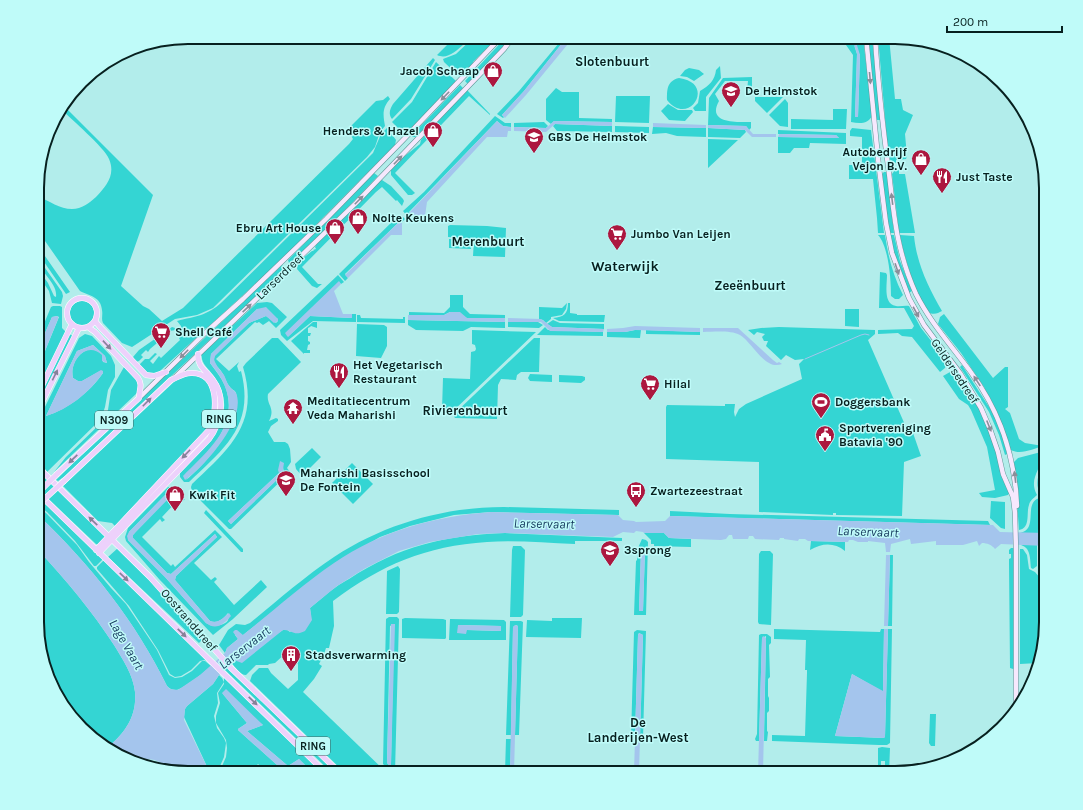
<svg xmlns="http://www.w3.org/2000/svg" width="1083" height="810" viewBox="0 0 1083 810" font-family="Karla,sans-serif">
  <style>
    .green { fill: #34d5d3; fill-rule: evenodd }
    .water { fill: #a4c5ed }
    .lines { fill: none; stroke-linecap: round; stroke-linejoin: round }
    .stream { stroke: #a4c5ed; stroke-width: 1 }
    .secondary-casing { stroke: #5f9796; stroke-width: 5.5 }
    .primary-casing { stroke: #fff; stroke-width: 6 }
    .secondary { stroke: #f6e8fd; stroke-width: 4.5 }
    .primary { stroke: #edd1fb; stroke-width: 5 }
    .primary-bridge-casing { stroke: #fff; stroke-width: 6; stroke-linecap: butt }
    .primary-bridge { stroke: #edd1fb; stroke-width: 5 }
    .oneway { fill: #8a8e99 }
    .oneway2 { fill: #868198 }
    .labels { text-anchor: middle; stroke-width: 3; stroke-linejoin: round; paint-order: stroke }
    .shield { fill: #bffbf9; stroke: #3e6260; stroke-width: 1 }
    .shield-label { font-size: 11px; font-weight: bold; fill: #07201f }
    .poi-label { font-size: 12px; font-weight: bold; fill: #07201f; stroke: #bffbf9; text-anchor: start }
    .street-label { font-size: 12px; fill: #07201f; stroke: #bffbf9 }
    .neighbourhood-label { font-size: 13px; font-weight: bold; fill: #07201f; stroke: #bffbf9 }
    .water-label { font-size: 13px; font-style: italic; fill: #14365c; stroke: #bffbf9 }
    .quarter-label { font-size: 14px; font-weight: bold; fill: #07201f; stroke: #bffbf9 }
    .rim { fill: none; stroke: #07201f; stroke-width: 2 }
  </style>
  <rect width="100%" height="100%" fill="#b2edeb"/>
  <path class="green" d="M 461,37 L 463,45 C 456,51 447,60 437,55 L 452,40 Z
    M 474,37 L 498,37 L 473,62 L 472,66 L 461,78 L 444,62 L 443,59 L 456,54 Z
    M 506,37 L 512,37 L 468,84 L 465,81 Z
    M 564,37 L 567,37 L 524,91 L 502,115 L 504,117 L 503,118 L 497,114 L 519,91 Z
    M 846,37 L 863,37 L 872,116 C 868,124 860,124 851,122 L 853,55 L 846,45 ZM 854,45 L 860,55 L 858,117 L 855,117 L 857,54 Z
    M 868,37 L 872,37 L 880,116 L 880,120 L 876,120 Z
    M 878,37 L 889,37 L 895,99 L 901,99 L 903,110 L 913,115 L 905,134 L 907,156 L 906,159 L 896,160 L 896,163 L 889,159 L 888,153 Z
    M 433,58 L 435,60 L 411,99 L 392,119 C 388,114 390,109 393,104 Z
    M 436,62 L 456,81 L 412,128 L 406,130 L 398,128 L 392,122 L 412,102 Z
    M 720,66 L 721,78 L 706,97 L 706,111 L 695,111 L 693,108 L 698,103 L 700,91 C 709,86 715,80 716,70 Z
    M 689,68 L 699,70 L 704,74 L 694,81 L 687,77 L 680,76 L 685,70 Z
    M 752,77 L 752,91 L 747,91 L 748,81 L 725,81 L 715,94 L 719,101 C 706,124 738,122 751,122 L 751,128 L 749,130 L 746,126 L 708,125 L 709,98 L 723,78 Z
    M 679,78 C 717,83 689,128 667,100 C 667,89 667,81 679,78 Z
    M 460,85 L 463,88 L 416,137 L 412,137 L 413,134 Z
    M 556,88 L 562,92 L 579,92 L 579,118 L 612,119 L 612,122 L 554,121 L 551,124 L 546,120 L 546,99 Z
    M 467,90 L 490,114 L 490,115 L 469,96 L 395,173 L 415,193 L 412,195 L 408,195 L 391,175 L 391,170 L 401,159 L 420,144 L 421,140 L 429,130 Z
    M 388,96 L 390,99 C 382,108 383,115 385,126 L 380,132 L 375,147 L 367,157 L 213,308 L 197,315 L 175,319 L 132,347 L 122,343 L 103,323 C 101,319 103,315 102,310 C 101,297 90,296 80,291 L 38,231 L 38,196 C 49,201 60,209 72,209 C 82,209 89,203 96,197 C 106,186 116,175 109,159 C 104,147 72,120 61,109 L 63,105 L 153,195 L 121,286 L 143,306 L 149,309 L 162,321 L 183,308 L 349,144 L 353,139 L 349,132 L 348,129 L 376,101 L 383,100 Z
    M 616,96 L 650,96 L 649,123 L 615,122 Z
    M 755,97 L 783,97 L 767,113 L 755,101 Z
    M 785,99 L 788,103 L 788,127 L 780,126 L 769,115 Z
    M 668,104 L 678,110 L 692,110 L 693,112 L 685,121 L 669,120 L 661,111 Z
    M 833,109 L 847,109 L 846,129 L 791,129 L 791,119 L 833,120 Z
    M 495,116 L 505,123 L 511,123 L 511,127 L 503,126 L 497,121 L 409,212 L 410,214 L 408,217 L 403,211 L 424,192 Z
    M 544,122 L 548,126 L 546,128 L 514,127 L 514,123 Z
    M 555,124 L 612,126 L 612,132 L 557,131 L 553,126 Z
    M 615,126 L 649,127 L 649,133 L 615,132 Z
    M 653,127 L 706,128 L 706,137 L 677,136 L 666,133 L 652,134 Z
    M 387,128 L 396,140 L 395,145 L 278,263 L 207,328 L 195,332 L 182,332 L 181,326 L 177,321 C 196,316 207,316 222,302 L 373,153 L 381,134 Z
    M 708,128 L 745,130 L 746,132 L 740,138 L 708,137 Z
    M 852,128 L 871,130 L 884,233 L 878,233 L 877,218 L 873,179 L 849,179 L 849,165 L 862,165 L 862,137 L 850,136 L 850,131 Z
    M 778,130 L 846,133 L 846,144 L 810,143 L 809,148 L 794,148 L 790,153 L 778,153 L 778,137 L 839,138 L 836,135 L 778,134 Z
    M 708,139 L 738,140 L 708,168 Z
    M 895,170 L 899,170 L 899,174 L 905,174 L 915,233 L 899,233 L 892,174 Z
    M 884,172 L 886,172 L 887,175 L 894,233 L 890,233 L 889,230 L 882,174 Z
    M 374,173 L 378,176 L 353,202 L 292,262 L 289,263 L 288,260 Z
    M 382,180 L 391,186 L 403,199 L 404,201 L 402,206 L 397,200 L 396,201 L 382,187 L 376,192 L 302,267 L 318,284 L 322,284 L 317,288 L 312,286 L 297,269 L 298,262 L 312,251 L 314,251 L 313,250 L 316,249 L 315,247 L 318,242 L 380,181 Z
    M 398,216 L 403,217 L 405,219 L 402,222 L 400,221 L 345,274 L 348,278 L 345,281 L 339,274 Z
    M 450,225 L 487,226 L 506,228 L 505,257 L 473,256 L 474,239 L 448,237 L 448,226 Z
    M 878,235 L 885,235 C 888,256 893,276 903,295 L 899,299 L 895,299 L 891,296 C 891,281 889,247 878,235 Z
    M 890,235 L 894,235 L 900,261 L 912,291 L 909,293 L 895,258 Z
    M 900,235 L 914,236 C 917,264 928,287 942,311 C 938,313 935,315 930,313 C 919,306 902,250 900,235 Z
    M 449,239 L 471,240 L 471,249 L 449,248 Z
    M 38,246 L 70,292 L 66,294 L 38,253 Z
    M 38,258 L 62,292 L 63,296 L 61,304 L 52,303 L 49,291 L 38,275 L 38,269 L 48,283 L 54,296 L 56,297 C 58,282 38,272 38,258 Z
    M 282,265 L 285,269 L 65,476 L 58,481 L 56,480 L 102,435 Z
    M 880,272 L 886,273 L 887,275 C 887,285 883,304 896,306 C 900,307 905,305 909,306 L 921,328 L 947,361 L 945,368 L 940,372 L 912,337 L 902,336 L 898,333 L 878,334 L 878,330 L 912,329 L 914,326 L 904,308 L 879,308 Z
    M 338,275 L 344,282 L 341,284 L 339,282 L 288,337 L 310,316 L 351,318 L 352,314 L 356,314 L 356,322 L 313,321 L 287,341 L 281,335 L 280,330 Z
    M 450,295 L 463,295 L 463,307 L 470,314 L 505,315 L 505,318 L 467,318 L 450,312 L 444,315 L 409,315 L 409,312 L 444,313 L 450,307 Z
    M70 313a12 12 0 1 1 24 0a12 12 0 1 1-24 0Z
    M 267,302 L 272,303 L 287,317 L 276,328 L 269,321 L 263,325 L 259,322 L 257,323 L 255,322 L 216,359 L 229,371 L 239,362 L 237,366 L 239,372 L 241,371 C 255,425 225,448 189,482 L 184,482 L 180,477 L 180,472 C 206,444 243,416 213,375 C 209,369 200,363 202,354 L 257,303 ZM 257,309 L 278,319 L 278,321 L 276,323 L 266,316 L 249,323 L 215,355 C 214,357 214,358 214,361 C 215,365 219,368 221,371 C 225,376 226,383 230,387 C 232,390 235,390 236,393 C 244,420 205,465 186,480 C 207,453 240,424 225,386 C 221,377 215,370 210,363 L 211,354 Z
    M 567,303 L 566,309 L 562,315 L 551,317 L 551,319 L 546,323 L 543,320 L 539,319 L 539,307 L 562,308 Z
    M 568,303 L 570,303 L 570,313 L 577,314 L 577,315 L 605,315 L 604,322 L 559,321 L 553,318 C 564,317 568,314 568,303 Z
    M 53,306 L 60,306 L 62,307 L 62,328 L 67,333 L 38,392 L 38,368 L 59,317 L 57,316 L 52,317 L 38,349 L 38,338 L 51,307 Z
    M 845,309 L 859,309 L 859,327 L 845,326 Z
    M 944,314 L 993,378 L 1005,367 L 1008,367 L 1008,407 L 1005,409 L 1010,413 L 1019,439 L 1025,443 L 1043,446 C 1034,449 1020,455 1011,450 L 1002,424 L 984,387 L 961,353 L 938,324 L 940,317 Z
    M 357,315 L 360,315 L 361,318 L 403,319 L 403,317 L 405,317 L 405,323 L 357,322 Z
    M 408,320 L 505,322 L 505,328 L 471,327 L 463,331 L 416,330 L 408,325 Z
    M 553,320 L 560,323 L 604,324 L 604,329 L 552,327 L 547,324 Z
    M 313,322 L 317,322 L 317,328 L 311,326 L 310,327 L 308,328 L 308,333 L 311,333 L 310,336 L 308,336 L 308,341 L 310,342 L 310,344 L 308,345 L 307,350 L 310,350 L 310,353 L 304,353 L 304,354 L 291,341 Z
    M 508,322 L 538,322 L 543,325 L 539,328 L 508,327 Z
    M 357,324 L 384,325 L 387,327 L 387,346 L 381,358 L 356,356 Z
    M 172,327 L 175,328 L 176,330 L 169,331 L 169,333 L 150,349 L 148,352 L 146,350 L 141,355 L 143,357 L 139,361 L 136,362 L 133,357 L 139,350 Z
    M 545,327 L 548,330 L 603,332 L 603,336 L 537,335 Z
    M 779,327 L 875,330 L 875,334 L 868,340 L 909,434 L 913,433 L 921,456 L 904,462 L 902,516 L 836,515 L 836,513 L 833,513 L 833,515 L 759,512 L 759,462 L 666,459 L 666,407 L 667,405 L 725,406 L 725,404 L 735,404 L 734,412 L 735,417 L 739,409 L 746,404 L 802,379 L 799,364 L 804,359 L 795,360 L 786,355 L 781,360 L 766,346 L 768,341 L 764,341 L 762,337 L 765,334 L 757,332 L 754,335 L 748,330 L 761,328 Z
    M 472,330 L 536,332 L 451,413 L 447,410 L 442,410 L 443,378 L 470,379 L 471,352 L 475,351 L 476,349 L 475,345 L 472,344 Z
    M 635,330 L 641,330 L 640,338 L 607,337 L 607,332 L 625,332 Z
    M 646,330 L 700,332 L 700,335 L 646,334 Z
    M 69,334 L 73,336 L 38,407 L 38,397 Z
    M 85,334 L 92,336 L 111,356 L 115,365 L 115,377 L 108,390 L 105,407 L 101,419 L 47,472 L 38,458 L 38,421 L 79,338 ZM 93,345 L 105,356 L 107,363 L 103,362 L 102,354 C 86,340 69,362 73,378 L 78,381 L 82,381 L 100,371 L 103,372 L 103,373 C 90,392 68,409 46,416 L 77,351 Z
    M 182,336 L 197,337 L 160,371 L 156,374 L 148,373 L 139,365 L 145,359 L 149,359 L 155,353 L 157,354 L 150,361 L 153,364 L 159,356 L 161,358 L 180,340 L 179,338 Z
    M 272,338 L 278,338 L 301,362 L 268,394 C 266,405 276,407 269,421 L 276,418 L 278,419 L 278,421 L 271,426 L 268,432 L 274,442 L 285,442 L 288,444 L 290,449 L 291,462 L 287,468 L 290,472 L 231,529 L 229,529 L 192,492 L 191,487 L 192,484 C 229,449 260,424 243,367 L 246,363 ZM 283,467 L 284,473 L 231,524 L 228,521 L 279,473 Z
    M 534,338 L 540,338 L 539,372 L 521,372 L 517,375 L 516,380 L 501,379 L 498,385 L 497,419 L 455,418 L 453,415 Z
    M 962,365 L 993,413 L 1001,432 L 1007,454 L 1005,455 L 999,435 L 989,412 L 960,367 Z
    M 124,367 L 135,377 L 139,383 L 137,393 L 54,472 L 66,457 L 103,421 L 108,410 L 111,390 Z
    M 950,372 L 956,373 L 983,415 L 1010,492 L 1008,495 L 995,498 L 982,497 L 979,493 L 995,490 L 987,447 L 971,410 L 968,405 L 959,399 L 943,376 Z
    M 191,374 L 203,378 L 209,384 L 214,404 L 208,429 L 115,526 L 112,523 L 98,521 L 63,486 L 119,432 L 129,424 L 175,381 L 182,377 Z
    M 530,374 L 552,375 L 552,382 L 530,381 L 528,378 Z
    M 559,375 L 582,376 L 585,377 L 585,380 L 581,383 L 559,382 Z
    M 312,448 L 321,457 L 302,476 L 296,469 L 295,464 Z
    M 1041,452 C 1045,467 1027,477 1037,495 C 1034,498 1030,500 1029,505 C 1026,513 1031,528 1019,530 L 1014,462 L 1018,458 Z
    M 1045,452 L 1046,452 L 1046,489 L 1040,493 C 1032,479 1045,466 1045,452 Z
    M 352,463 L 373,484 L 353,504 L 332,483 Z
    M 38,469 L 106,537 L 99,545 L 96,544 L 38,489 Z
    M 168,487 L 171,487 L 185,500 L 177,501 L 162,517 L 165,520 L 162,522 L 160,519 L 142,537 L 171,566 L 173,564 L 175,567 L 215,530 L 222,537 L 194,563 L 211,580 L 215,577 L 217,579 L 214,582 L 234,605 L 261,580 L 267,587 L 233,619 L 213,635 L 159,579 L 126,541 L 125,537 L 128,528 ZM 170,490 L 133,535 L 133,538 L 167,573 L 171,574 L 215,534 L 217,537 L 176,576 L 175,580 L 210,621 C 218,624 223,619 228,613 C 233,626 213,628 206,623 L 165,577 L 128,540 L 129,532 Z
    M 1046,493 L 1046,533 L 1043,533 L 1037,545 L 1037,566 L 1033,569 L 1031,568 C 1030,559 1031,548 1021,545 L 1036,545 L 1030,533 L 1020,533 C 1039,529 1023,504 1039,498 C 1043,509 1037,521 1038,534 L 1041,534 C 1041,522 1046,509 1042,498 Z
    M 38,496 L 103,559 L 96,566 L 94,566 L 75,541 L 47,512 L 38,505 Z
    M 991,501 L 1005,502 L 1005,529 L 1001,528 L 990,518 Z
    M 38,507 L 46,513 L 77,545 L 89,562 L 111,588 L 126,604 L 157,650 L 169,675 L 175,678 L 182,677 L 192,671 L 202,661 L 205,661 L 211,666 C 205,672 183,689 176,690 C 173,690 170,689 167,686 C 136,622 90,564 38,515 Z
    M 504,507 L 619,510 L 619,515 L 491,512 L 454,515 L 410,526 L 380,537 L 335,563 L 243,635 L 235,635 L 238,639 L 227,648 L 225,653 L 219,645 L 228,630 L 236,624 L 245,625 L 250,623 C 277,601 304,577 334,557 C 384,524 444,507 504,507 Z
    M 206,510 L 243,549 L 243,552 L 241,552 L 204,513 Z
    M 670,511 L 730,514 L 988,521 L 990,525 L 670,516 Z
    M 505,533 L 622,538 L 622,541 L 575,541 L 575,544 C 545,543 516,540 487,542 C 426,546 381,565 333,601 L 334,626 L 329,648 L 326,648 L 324,654 L 327,656 L 326,659 L 322,658 L 319,664 L 322,666 L 314,679 L 303,692 L 387,773 L 345,773 L 250,681 L 252,675 L 259,668 L 268,668 L 271,673 L 288,689 L 298,680 L 298,664 L 287,652 L 275,663 L 269,664 L 268,665 L 256,665 L 246,675 C 240,675 235,667 231,662 L 283,630 L 286,629 L 290,632 L 311,616 L 310,608 C 319,601 327,593 336,587 C 340,584 345,581 349,579 C 399,546 446,535 505,533 Z
    M 644,533 L 664,533 L 669,538 L 691,539 L 691,547 L 654,546 L 654,544 L 651,544 L 651,540 Z
    M 642,539 L 646,540 L 648,542 L 646,615 L 634,615 L 636,561 L 637,560 L 638,548 ZM 641,550 L 645,551 L 643,611 L 639,611 Z
    M 811,541 L 845,542 L 845,551 C 834,542 822,543 810,550 Z
    M 1041,545 L 1046,546 L 1046,581 L 1038,571 L 1040,567 Z
    M 513,546 L 521,546 L 525,550 L 523,615 L 521,617 L 510,617 L 512,550 Z
    M 118,548 L 179,610 L 203,639 L 199,643 C 169,614 138,586 108,557 Z
    M 1011,548 L 1014,548 L 1016,668 L 1013,669 L 1010,668 L 1009,563 L 1009,559 L 1011,558 L 1011,554 L 1009,554 L 1009,550 Z
    M 1020,549 L 1023,549 L 1027,555 L 1029,569 L 1035,572 L 1046,585 L 1046,632 L 1038,663 L 1020,664 Z
    M 38,550 C 66,580 92,611 114,645 C 123,660 133,674 135,692 C 137,716 125,733 108,747 L 89,736 L 53,689 L 37,632 Z
    M 761,551 L 770,551 L 773,554 L 771,625 L 759,624 L 758,622 L 759,554 Z
    M 890,555 L 893,555 L 892,626 L 888,626 Z
    M 104,560 L 209,662 L 209,663 L 205,660 L 200,661 L 191,670 L 181,676 L 175,677 L 170,674 L 158,650 L 129,606 L 97,569 L 97,567 Z
    M 398,566 L 400,569 L 399,612 L 397,614 L 386,614 L 387,571 Z
    M 389,617 L 397,617 L 399,619 L 395,773 L 392,773 L 383,764 L 386,619 ZM 394,624 L 391,764 L 390,766 L 387,763 L 390,626 Z
    M 405,618 L 443,619 L 446,620 L 446,638 L 445,639 L 402,638 L 402,619 Z
    M 552,618 L 582,618 L 581,638 L 526,637 L 527,620 L 552,621 Z
    M 450,619 L 504,620 L 506,622 L 506,640 L 449,640 ZM 458,625 L 501,626 L 500,631 L 467,630 Z
    M 510,621 L 521,621 L 523,622 L 519,735 L 515,735 L 518,626 L 516,625 L 513,627 L 511,735 L 506,735 Z
    M 774,629 L 880,632 L 881,629 L 884,629 L 883,692 L 852,674 L 835,736 L 884,738 L 885,736 L 888,629 L 892,629 L 890,743 L 887,745 L 879,745 L 772,741 L 772,735 L 805,736 L 807,673 L 807,670 L 805,670 L 806,640 L 774,639 Z
    M 637,630 L 646,631 L 643,738 L 640,738 L 643,635 L 639,633 L 638,635 L 635,737 L 632,738 L 631,737 L 634,632 Z
    M 761,634 L 767,634 L 771,637 L 771,643 L 769,645 L 770,677 L 768,679 L 768,696 L 769,698 L 769,711 L 767,713 L 767,731 L 768,732 L 767,741 L 764,741 L 766,636 L 762,638 L 759,741 L 756,741 L 755,739 L 757,734 L 759,635 Z
    M 227,667 L 337,773 L 332,773 L 224,669 Z
    M 219,675 L 222,678 L 224,682 L 217,693 L 218,703 L 214,716 L 217,728 L 224,738 L 226,743 L 224,757 L 217,773 L 210,773 L 184,717 L 185,709 L 187,706 L 213,684 Z
    M 224,677 L 322,773 L 313,773 L 299,759 L 288,766 L 247,731 L 263,725 L 222,693 L 247,723 L 238,729 L 238,730 L 286,773 L 268,773 L 258,764 L 250,773 L 219,773 L 226,757 L 227,748 L 226,740 L 216,723 L 216,716 L 220,703 L 218,693 L 224,684 Z
    M 930,714 L 936,714 L 935,746 L 931,746 L 929,743 Z
    M 506,739 L 511,739 L 510,773 L 505,773 Z
    M 882,747 L 890,748 L 889,773 L 885,773 L 885,761 L 881,761 L 881,773 L 878,773 L 878,748 Z
    M 140,758 L 161,763 L 175,772 L 131,762 L 126,759 Z"/>
  <path class="water" d="M 567,37 L 581,37 L 581,39 L 572,39 L 526,95 L 505,118 L 502,115 L 524,91 Z
    M 856,42 L 860,55 L 858,117 L 855,117 L 857,54 L 854,44 Z
    M 497,121 L 503,126 L 511,127 L 511,131 L 508,131 L 507,137 L 487,137 L 427,202 L 425,216 L 411,215 L 409,213 Z
    M 554,121 L 612,122 L 612,126 L 555,124 L 546,132 L 514,131 L 514,127 L 546,128 Z
    M 653,123 L 706,125 L 706,128 L 653,127 Z
    M 708,125 L 746,126 L 753,134 L 776,134 L 776,137 L 752,137 L 745,130 L 708,128 Z
    M 779,134 L 836,135 L 839,138 L 778,137 Z
    M 400,221 L 402,223 L 402,235 L 391,235 L 348,278 L 345,275 Z
    M 339,281 L 341,284 L 334,291 L 343,314 L 352,314 L 352,318 L 310,316 L 288,337 L 287,336 L 285,333 Z
    M 266,307 L 278,319 L 278,321 L 274,323 L 266,316 L 249,323 L 215,356 C 214,360 214,359 215,362 C 217,367 221,371 224,375 C 226,379 227,383 229,386 C 231,389 234,390 236,393 C 247,419 205,466 185,480 L 183,476 C 209,449 244,423 222,380 C 219,374 214,368 210,363 L 211,354 L 257,309 Z
    M 450,312 L 460,312 L 467,318 L 505,318 L 505,322 L 408,320 L 408,315 L 444,315 Z
    M 58,316 L 58,319 L 38,368 L 38,349 L 52,317 Z
    M 508,318 L 541,319 L 552,327 L 604,329 L 603,332 L 550,331 L 541,322 L 508,322 Z
    M 635,326 L 700,328 L 700,332 L 635,330 L 625,332 L 607,332 L 607,329 L 623,328 Z
    M 703,328 L 738,328 L 773,360 L 777,363 L 779,362 L 782,364 C 765,371 752,342 740,335 C 730,330 714,332 703,332 Z
    M 93,345 L 105,356 L 107,363 L 102,361 L 102,355 C 86,340 69,362 73,378 L 78,381 L 82,381 L 101,370 L 103,371 L 103,373 C 89,393 69,409 46,416 L 77,351 Z
    M 280,461 L 284,463 L 283,469 L 284,473 L 231,524 L 228,521 L 279,473 L 278,470 Z
    M 170,490 L 174,493 L 133,535 L 133,538 L 167,573 L 171,574 L 215,534 L 217,537 L 176,576 L 175,580 L 210,621 C 218,624 223,618 229,613 L 231,616 C 224,624 216,631 206,623 L 165,577 L 128,540 L 127,536 L 129,532 Z
    M 491,512 L 618,515 L 623,520 L 634,521 L 636,522 L 665,521 L 670,516 L 993,525 L 1000,532 L 1046,533 L 1046,546 L 1001,544 L 995,549 C 992,545 987,543 982,543 L 979,546 L 977,541 L 963,545 L 936,545 L 936,541 L 911,544 L 910,539 L 891,544 L 890,552 L 886,552 L 885,543 L 868,541 L 868,542 L 858,542 L 853,540 L 849,540 L 848,542 L 808,541 L 805,539 L 799,539 L 798,541 L 784,539 L 784,538 L 780,538 L 779,540 L 755,539 L 753,536 L 749,536 L 748,539 L 733,539 L 732,535 L 729,535 L 726,539 L 721,540 L 669,538 L 664,533 L 644,533 L 643,532 L 636,531 L 634,533 L 623,532 L 613,537 L 505,533 L 478,534 L 430,542 L 399,551 L 364,569 L 337,586 L 310,608 L 312,620 L 305,631 C 293,637 292,629 283,630 L 242,663 L 234,660 L 219,675 L 213,684 L 187,706 L 185,709 L 184,720 L 210,773 L 175,772 L 168,766 L 155,760 L 140,758 L 126,759 L 108,747 C 125,733 137,716 135,692 C 133,674 123,660 114,645 C 92,611 66,580 38,550 L 38,515 C 90,564 136,622 167,686 L 170,689 L 178,690 L 200,675 L 225,653 L 227,648 L 238,639 L 233,632 L 235,630 L 237,630 L 243,635 C 273,611 302,585 334,563 C 381,531 435,516 491,512 Z
    M 641,550 L 645,550 L 643,611 L 639,611 Z
    M 886,555 L 890,555 L 888,626 L 884,626 Z
    M 391,624 L 395,624 L 395,625 L 391,764 L 390,766 L 387,763 Z
    M 458,625 L 501,626 L 501,631 L 467,630 L 466,634 L 457,633 Z
    M 515,625 L 518,626 L 514,773 L 510,773 L 513,627 Z
    M 884,629 L 888,629 L 885,737 L 884,738 L 835,736 L 852,674 L 883,691 Z
    M 639,633 L 643,635 L 639,773 L 634,773 L 638,635 Z
    M 763,636 L 766,638 L 763,773 L 758,773 L 762,638 Z
    M 226,689 L 263,725 L 247,731 L 288,766 L 299,759 L 313,773 L 303,773 L 298,768 L 292,773 L 286,773 L 238,730 L 238,729 L 247,723 L 222,693 Z"/>
  <g class="lines">
    <path class="stream" d="M 805,359 L 861,335 L 865,334 L 869,335"/>
    <defs>
      <path id="secondary" d="M 866,37 L 879,168 L 886,223 L 892,253 L 909,298 L 924,325 L 960,373 L 981,408 L 990,429 L 998,452 L 1003,474 L 1013,497 L 1015,513 L 1016,551 L 1016,709
        M 875,37 C 878,83 883,128 889,173 C 894,217 897,252 916,294 C 930,322 951,345 970,371 C 999,410 1015,457 1017,506
        M 173,379 L 356,203 L 504,49 L 513,37
        M 139,398 L 204,334 L 243,299 L 326,219 L 405,138 L 501,37"/>
      <path id="primary" d="M67 313a15 15 0 1 1 30 0a15 15 0 1 1-30 0Z
        M 95,321 L 100,327 L 146,375 L 154,376 L 166,372
        M 38,394 L 72,324
        M 38,410 L 79,328
        M 38,467 L 150,577 L 231,668 L 340,773
        M 57,474 L 139,398 C 139,390 143,385 138,378 L 95,332 L 88,327
        M 64,481 L 171,380 C 178,377 184,373 191,373 C 220,372 218,413 209,430 L 96,550
        M 38,493 L 326,773
        M 99,553 L 209,439 C 221,423 226,397 213,380 C 206,370 197,367 198,354"/>
    </defs>
    <use href="#secondary" class="secondary-casing"/>
    <use href="#primary" class="primary-casing"/>
    <use href="#secondary" class="secondary"/>
    <use href="#primary" class="primary"/>
    <defs>
      <path id="primary-bridge" d="M 38,493 L 57,474
        M 38,505 L 64,481"/>
    </defs>
    <use href="#primary-bridge" class="primary-bridge-casing"/>
    <use href="#primary-bridge" class="primary-bridge"/>
  </g>
  <defs><path id="oneway-solid" d="M-6-.8H1V-3.2L6.5 0L1 3.2V.8H-6Z"/></defs>
  <g class="oneway">
    <use href="#oneway-solid" transform="translate(870 78) rotate(85)"/>
    <use href="#oneway-solid" transform="translate(445 96) rotate(134)"/>
    <use href="#oneway-solid" transform="translate(398 160) rotate(-46)"/>
    <use href="#oneway-solid" transform="translate(892 199) rotate(-97)"/>
    <use href="#oneway-solid" transform="translate(359 200) rotate(-45)"/>
    <use href="#oneway-solid" transform="translate(897 269) rotate(71)"/>
    <use href="#oneway-solid" transform="translate(247 308) rotate(-43)"/>
    <use href="#oneway-solid" transform="translate(916 312) rotate(61)"/>
    <use href="#oneway-solid" transform="translate(184 354) rotate(135)"/>
    <use href="#oneway-solid" transform="translate(977 381) rotate(-123)"/>
    <use href="#oneway-solid" transform="translate(989 426) rotate(68)"/>
    <use href="#oneway-solid" transform="translate(1015 477) rotate(-97)"/>
  </g>
  <g class="oneway2">
    <use href="#oneway-solid" transform="translate(107 345) rotate(47)"/>
    <use href="#oneway-solid" transform="translate(55 375) rotate(-64)"/>
    <use href="#oneway-solid" transform="translate(147 402) rotate(-45)"/>
    <use href="#oneway-solid" transform="translate(186 454) rotate(134)"/>
    <use href="#oneway-solid" transform="translate(73 459) rotate(136)"/>
    <use href="#oneway-solid" transform="translate(93 521) rotate(-136)"/>
    <use href="#oneway-solid" transform="translate(124 577) rotate(44)"/>
    <use href="#oneway-solid" transform="translate(182 633) rotate(44)"/>
    <use href="#oneway-solid" transform="translate(253 701) rotate(44)"/>
  </g>
  <defs>
    <symbol id="shop-pin" viewBox="-11 -11 22 30"><path d="M0 17L-7.5 6A9.5 9.5 0 1 1 7.5 6Z" fill="#ac173f" stroke="#bffbf9"/><path d="M-5-2.5h2.3a2.7 3.5 0 0 1 5.4 0H5L5.5 6h-11ZM-1.5-2.5h3a1.5 2.3 0 0 0-3 0Z" fill="#fff"/></symbol>
    <symbol id="school-pin" viewBox="-11 -11 22 30"><path d="M0 17L-7.5 6A9.5 9.5 0 1 1 7.5 6Z" fill="#ac173f" stroke="#bffbf9"/><path d="M0-5L7-2L0 1L-7-2ZM-4 1L0 2.5L4 1V4Q0 6-4 4Z" fill="#fff"/></symbol>
    <symbol id="restaurant-pin" viewBox="-11 -11 22 30"><path d="M0 17L-7.5 6A9.5 9.5 0 1 1 7.5 6Z" fill="#ac173f" stroke="#bffbf9"/><path d="M-5-6h1v4h1v-4h1v4h1v-4h1v5L-1.5 .5V6h-2V.5L-5-1ZM5-6V6H3V1.5H1.5Q1.5-4 5-6Z" fill="#fff"/></symbol>
    <symbol id="supermarket-pin" viewBox="-11 -11 22 30"><path d="M0 17L-7.5 6A9.5 9.5 0 1 1 7.5 6Z" fill="#ac173f" stroke="#bffbf9"/><path d="M-6-5.5h2.5l.6 2H6L4.5 2H-2.5L-4.4-4H-6ZM-1.5 3.2a1.3 1.3 0 1 0 .1 0ZM3 3.2a1.3 1.3 0 1 0 .1 0Z" fill="#fff"/></symbol>
    <symbol id="stadium-pin" viewBox="-11 -11 22 30"><path d="M0 17L-7.5 6A9.5 9.5 0 1 1 7.5 6Z" fill="#ac173f" stroke="#bffbf9"/><path d="M0-5a6.5 5 0 1 0 0 10a6.5 5 0 1 0 0-10ZM-3.5-1.8h7v3.6h-7Z" fill="#fff"/></symbol>
    <symbol id="temple-pin" viewBox="-11 -11 22 30"><path d="M0 17L-7.5 6A9.5 9.5 0 1 1 7.5 6Z" fill="#ac173f" stroke="#bffbf9"/><path d="M0-6L5-2H3V0L6.5 2.5H4V6H1.5V3h-3V6H-4V2.5H-6.5L-3 0V-2H-5Z" fill="#fff"/></symbol>
    <symbol id="civic-pin" viewBox="-11 -11 22 30"><path d="M0 17L-7.5 6A9.5 9.5 0 1 1 7.5 6Z" fill="#ac173f" stroke="#bffbf9"/><path d="M-.6-6.5H3V-4.5H.6V-3L4-1V1h2V6H-6V1h2V-1L-.6-3ZM-1.2 2.5V6h2.4V2.5Z" fill="#fff"/></symbol>
    <symbol id="bus-pin" viewBox="-11 -11 22 30"><path d="M0 17L-7.5 6A9.5 9.5 0 1 1 7.5 6Z" fill="#ac173f" stroke="#bffbf9"/><path d="M-5-6H5V4H4V6H2V4H-2V6H-4V4H-5ZM-3.5-4V0h7V-4ZM-3.5 1.2v1.5H-2V1.2ZM2 1.2v1.5H3.5V1.2Z" fill="#fff"/></symbol>
    <symbol id="building-pin" viewBox="-11 -11 22 30"><path d="M0 17L-7.5 6A9.5 9.5 0 1 1 7.5 6Z" fill="#ac173f" stroke="#bffbf9"/><path d="M-4-6H4V6H1V3H-1V6H-4ZM-2.5-4.3h1.7v1.8h-1.7ZM.8-4.3h1.7v1.8H.8ZM-2.5-1h1.7V.8h-1.7ZM.8-1h1.7V.8H.8Z" fill="#fff"/></symbol>
  </defs>
  <g fill-rule="evenodd">
    <use href="#shop-pin" x="482" y="60" width="22" height="30"/>
    <use href="#school-pin" x="720" y="80" width="22" height="30"/>
    <use href="#shop-pin" x="422" y="120" width="22" height="30"/>
    <use href="#school-pin" x="523" y="126" width="22" height="30"/>
    <use href="#shop-pin" x="910" y="148" width="22" height="30"/>
    <use href="#restaurant-pin" x="931" y="166" width="22" height="30"/>
    <use href="#shop-pin" x="347" y="207" width="22" height="30"/>
    <use href="#shop-pin" x="324" y="217" width="22" height="30"/>
    <use href="#supermarket-pin" x="606" y="223" width="22" height="30"/>
    <use href="#supermarket-pin" x="150" y="321" width="22" height="30"/>
    <use href="#restaurant-pin" x="328" y="361" width="22" height="30"/>
    <use href="#supermarket-pin" x="639" y="373" width="22" height="30"/>
    <use href="#stadium-pin" x="810" y="391" width="22" height="30"/>
    <use href="#temple-pin" x="282" y="397" width="22" height="30"/>
    <use href="#civic-pin" x="814" y="424" width="22" height="30"/>
    <use href="#school-pin" x="275" y="469" width="22" height="30"/>
    <use href="#bus-pin" x="625" y="480" width="22" height="30"/>
    <use href="#shop-pin" x="164" y="484" width="22" height="30"/>
    <use href="#school-pin" x="599" y="539" width="22" height="30"/>
    <use href="#building-pin" x="280" y="644" width="22" height="30"/>
  </g>
  <g class="labels">
    <g class="shield">
      <rect x="202" y="410" width="34" height="18" rx="3"/>
      <rect x="95" y="411" width="38" height="18" rx="3"/>
      <rect x="296" y="737" width="34" height="18" rx="3"/>
    </g>
    <g class="shield-label">
      <text x="219" y="423">RING</text>
      <text x="114" y="424">N309</text>
      <text x="313" y="750">RING</text>
    </g>
    <g class="poi-label">
      <text x="479" y="75" text-anchor="end">Jacob Schaap</text>
      <text x="745" y="95">De Helmstok</text>
      <text x="419" y="135" text-anchor="end">Henders &amp; Hazel</text>
      <text x="548" y="141">GBS De Helmstok</text>
      <text x="907" y="156" text-anchor="end">Autobedrijf<tspan x="907" dy="14">Vejon B.V.</tspan></text>
      <text x="956" y="181">Just Taste</text>
      <text x="372" y="222">Nolte Keukens</text>
      <text x="321" y="232" text-anchor="end">Ebru Art House</text>
      <text x="631" y="238">Jumbo Van Leijen</text>
      <text x="175" y="336">Shell Café</text>
      <text x="353" y="369">Het Vegetarisch<tspan x="353" dy="14">Restaurant</tspan></text>
      <text x="664" y="388">Hilal</text>
      <text x="307" y="405">Meditatiecentrum<tspan x="307" dy="14">Veda Maharishi</tspan></text>
      <text x="835" y="406">Doggersbank</text>
      <text x="839" y="432">Sportvereniging<tspan x="839" dy="14">Batavia '90</tspan></text>
      <text x="300" y="477">Maharishi Basisschool<tspan x="300" dy="14">De Fontein</tspan></text>
      <text x="650" y="495">Zwartezeestraat</text>
      <text x="189" y="499">Kwik Fit</text>
      <text x="624" y="554">3sprong</text>
      <text x="305" y="659">Stadsverwarming</text>
    </g>
    <g class="street-label">
      <text transform="translate(280 276) rotate(-44)" y="4">Larserdreef</text>
      <text transform="translate(955 371) rotate(56)" y="4">Geldersedreef</text>
      <text transform="translate(189 620) rotate(49)" y="4">Oostranddreef</text>
    </g>
    <g class="neighbourhood-label">
      <text x="612" y="66">Slotenbuurt</text>
      <text x="488" y="246">Merenbuurt</text>
      <text x="750" y="290">Zeeënbuurt</text>
      <text x="465" y="415">Rivierenbuurt</text>
      <text x="638" y="727">De<tspan x="638" dy="15">Landerijen-West</tspan></text>
    </g>
    <g class="water-label">
      <text transform="translate(544 523) rotate(1)" y="5">Larservaart</text>
      <text transform="translate(868 531) rotate(2)" y="5">Larservaart</text>
      <text transform="translate(127 644) rotate(60)" y="5">Lage Vaart</text>
      <text transform="translate(244 647) rotate(-38)" y="5">Larservaart</text>
    </g>
    <g class="quarter-label">
      <text x="625" y="271">Waterwijk</text>
    </g>
  </g>
  <path d="M0 0H1083V810H0ZM188 44H895A144 144 0 0 1 1039 188V622A144 144 0 0 1 895 766H188A144 144 0 0 1 44 622V188A144 144 0 0 1 188 44Z" fill="#bffbf9" fill-rule="evenodd"/>
  <path class="rim" d="M188 44H895A144 144 0 0 1 1039 188V622A144 144 0 0 1 895 766H188A144 144 0 0 1 44 622V188A144 144 0 0 1 188 44Z"/>
  <path d="M947 26v6h115v-6" fill="none" stroke="#07201f" stroke-width="2"/>
  <text x="953" y="26" font-size="12" fill="#07201f" stroke="#bffbf9" stroke-width="3" paint-order="stroke">200 m</text>
</svg>
